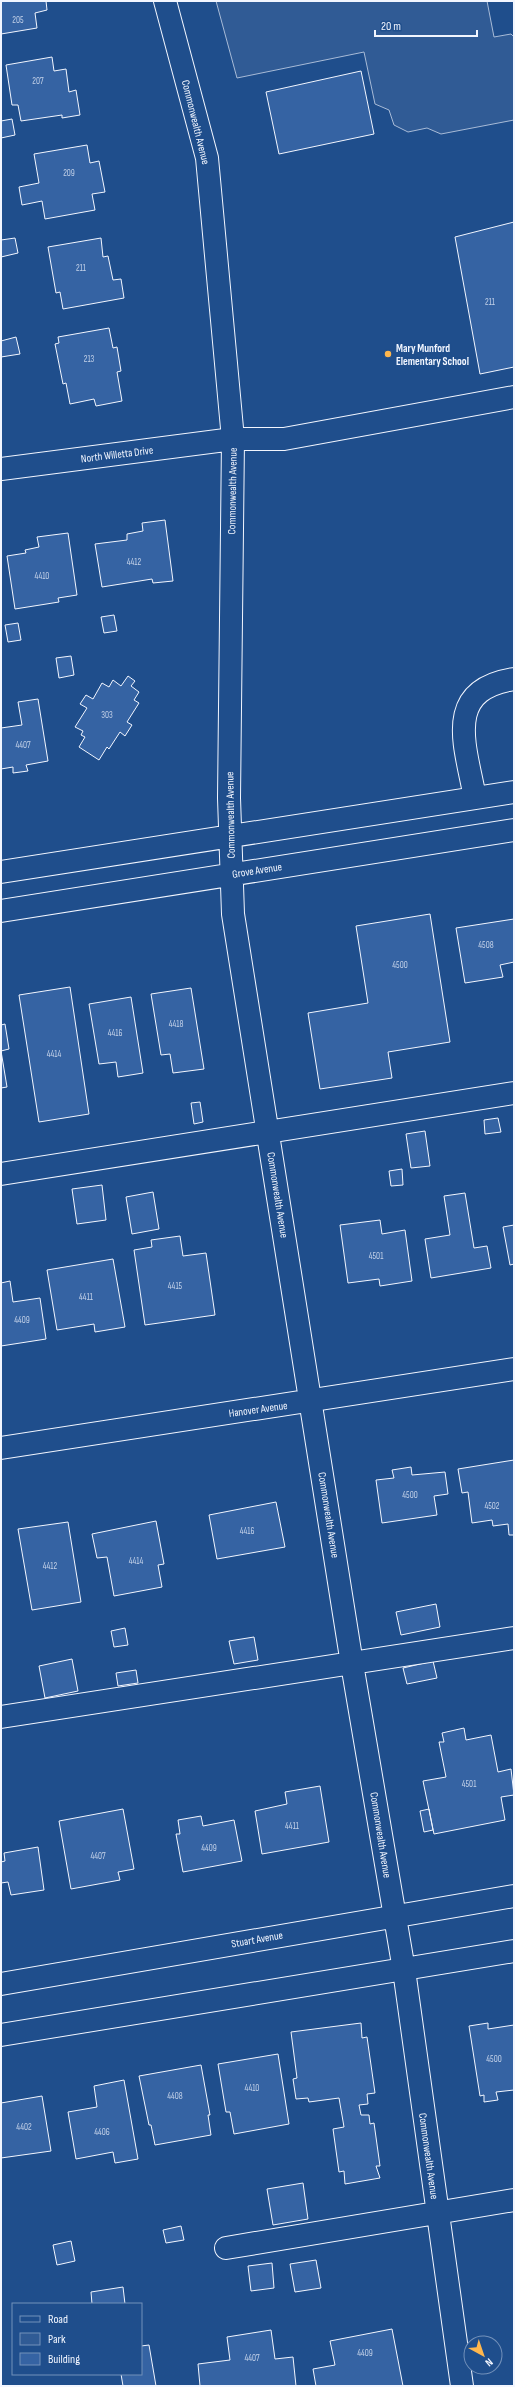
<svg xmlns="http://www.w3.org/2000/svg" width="515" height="2387" viewBox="0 0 515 2387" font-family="'Sofia Sans Condensed',sans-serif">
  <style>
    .green { fill: #305b95; stroke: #a8bbd7 }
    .building { fill: #3563a3; stroke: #f2f6ff }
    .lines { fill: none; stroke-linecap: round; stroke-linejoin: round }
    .minor-casing { stroke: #f2f6ff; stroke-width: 24 }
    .minor { stroke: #1f4e8c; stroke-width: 22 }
    .poi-dot { fill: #ffb74d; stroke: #1f4e8c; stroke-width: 1.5 }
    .labels { text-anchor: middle; stroke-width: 3; stroke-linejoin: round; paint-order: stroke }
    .number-label { font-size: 9px; fill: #c3d1e8 }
    .street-label { font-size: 11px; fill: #f2f6ff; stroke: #1f4e8c }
    .poi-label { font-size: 11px; font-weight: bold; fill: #f2f6ff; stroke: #1f4e8c; text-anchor: start }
  </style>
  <rect width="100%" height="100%" fill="#1f4e8c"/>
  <path class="green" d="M 216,1 L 487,1 L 494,37 L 511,34 L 514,37 L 514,120 L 441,134 L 427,128 L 408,132 L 394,125 L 389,110 L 375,104 L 364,52 L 237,78 Z"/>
  <path class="building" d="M 1,1 L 46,1 L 47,10 L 35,13 L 37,28 L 1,34 Z
    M 52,57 L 54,71 L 66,69 L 69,92 L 76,90 L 80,115 L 62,118 L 62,115 L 21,121 L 18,105 L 12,105 L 6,65 Z
    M 361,71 L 374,134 L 279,154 L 266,92 Z
    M 12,119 L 15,135 L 1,138 L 1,121 Z
    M 87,145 L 90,163 L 99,161 L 105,192 L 92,194 L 95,210 L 45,219 L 42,201 L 22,205 L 19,187 L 39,183 L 34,154 Z
    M 514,222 L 514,367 L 480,374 L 455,237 Z
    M 15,238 L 18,253 L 1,257 L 1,240 Z
    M 101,238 L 103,257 L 108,256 L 113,280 L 121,279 L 124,298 L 63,309 L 60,292 L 56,293 L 48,247 Z
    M 109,328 L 113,348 L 117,347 L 121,371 L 117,372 L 122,401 L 96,406 L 94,399 L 70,404 L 66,383 L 63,384 L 55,344 L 59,343 L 58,337 Z
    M 16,337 L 20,354 L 1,357 L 1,341 Z
    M 165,520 L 173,581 L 153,583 L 152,579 L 102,587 L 95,544 L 127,540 L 127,534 L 143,531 L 142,523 Z
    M 68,533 L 77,595 L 58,598 L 59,602 L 15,609 L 7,556 L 26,553 L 25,550 L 39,547 L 37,537 Z
    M 114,615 L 117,631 L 104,633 L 101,617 Z
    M 18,623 L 21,640 L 8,642 L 5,625 Z
    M 71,656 L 74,675 L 59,678 L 56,658 Z
    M 128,676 L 135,681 L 131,686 L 139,692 L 134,700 L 139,703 L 127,722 L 132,725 L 125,736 L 120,732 L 109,749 L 107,747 L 99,760 L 79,747 L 85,737 L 81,735 L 83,731 L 75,727 L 87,708 L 80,704 L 86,695 L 93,699 L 102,683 L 109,687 L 113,680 L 121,686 Z
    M 38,699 L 48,761 L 26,765 L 28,771 L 13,773 L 13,767 L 1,769 L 1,728 L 22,725 L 18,702 Z
    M 430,914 L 450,1042 L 388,1052 L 392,1078 L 320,1089 L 308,1013 L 368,1003 L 356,926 Z
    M 514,919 L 514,962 L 500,965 L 503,977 L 465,983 L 456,928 Z
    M 70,987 L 89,1114 L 39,1122 L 19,995 Z
    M 191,988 L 204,1069 L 173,1073 L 170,1054 L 161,1055 L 151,994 Z
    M 131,997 L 143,1073 L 118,1077 L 116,1062 L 99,1064 L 89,1004 Z
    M 5,1024 L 9,1049 L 1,1051 L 7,1087 L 1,1088 L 1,1025 Z
    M 200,1102 L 203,1122 L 194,1124 L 191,1103 Z
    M 498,1118 L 501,1132 L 485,1134 L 484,1120 Z
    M 425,1131 L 430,1166 L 411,1168 L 406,1134 Z
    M 402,1169 L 403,1185 L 391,1186 L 389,1171 Z
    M 102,1185 L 106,1220 L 77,1224 L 72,1189 Z
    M 153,1192 L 159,1229 L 132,1234 L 126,1197 Z
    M 465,1193 L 474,1248 L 487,1246 L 491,1268 L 431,1278 L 425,1239 L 450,1235 L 444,1196 Z
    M 380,1220 L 382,1234 L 405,1230 L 412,1281 L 380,1286 L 379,1279 L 348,1283 L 340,1225 Z
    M 514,1225 L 514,1264 L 510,1265 L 503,1227 Z
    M 180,1236 L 183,1256 L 206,1253 L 215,1315 L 145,1325 L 134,1250 L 152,1247 L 151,1240 Z
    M 113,1259 L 125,1327 L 95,1332 L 94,1324 L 57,1330 L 47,1270 Z
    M 10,1281 L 13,1302 L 40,1298 L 46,1339 L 1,1346 L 1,1283 Z
    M 514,1460 L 514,1535 L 509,1535 L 508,1524 L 493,1526 L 492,1520 L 472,1523 L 468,1492 L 462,1493 L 458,1469 Z
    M 411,1467 L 412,1475 L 445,1472 L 448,1494 L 434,1496 L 437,1515 L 382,1523 L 376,1480 L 394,1478 L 392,1470 Z
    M 276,1502 L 285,1547 L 217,1559 L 209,1515 Z
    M 156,1521 L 164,1564 L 158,1565 L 162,1587 L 114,1596 L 107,1557 L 97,1558 L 92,1534 Z
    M 68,1522 L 81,1602 L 32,1610 L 18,1529 Z
    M 436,1604 L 440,1627 L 401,1635 L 396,1612 Z
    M 125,1628 L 128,1645 L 114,1647 L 111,1631 Z
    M 254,1637 L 258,1660 L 234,1664 L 229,1641 Z
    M 72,1659 L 78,1691 L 45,1698 L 39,1666 Z
    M 433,1661 L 437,1678 L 407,1684 L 403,1668 Z
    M 136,1670 L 138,1683 L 118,1686 L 116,1673 Z
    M 464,1728 L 466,1740 L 491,1735 L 498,1772 L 511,1769 L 514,1795 L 501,1797 L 505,1820 L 434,1834 L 423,1781 L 446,1777 L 439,1742 L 444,1742 L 442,1733 Z
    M 320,1786 L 329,1842 L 262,1854 L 255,1811 L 287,1804 L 285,1792 Z
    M 123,1809 L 134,1869 L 118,1872 L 120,1880 L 71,1889 L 59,1821 Z
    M 429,1809 L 433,1830 L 424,1832 L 420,1811 Z
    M 201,1816 L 203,1826 L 234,1820 L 242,1861 L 183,1872 L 176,1834 L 180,1834 L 178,1820 Z
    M 38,1847 L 44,1890 L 11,1895 L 8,1882 L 1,1883 L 1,1862 L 5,1861 L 4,1853 Z
    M 361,2023 L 362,2038 L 367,2037 L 375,2093 L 367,2094 L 368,2104 L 359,2105 L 361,2115 L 369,2115 L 370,2124 L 374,2123 L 380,2166 L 376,2166 L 380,2178 L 345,2184 L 344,2171 L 339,2172 L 333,2129 L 344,2127 L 339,2098 L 309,2102 L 308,2098 L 296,2099 L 293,2079 L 297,2078 L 291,2032 Z
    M 488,2023 L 488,2029 L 514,2025 L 514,2090 L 496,2092 L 498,2100 L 484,2102 L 484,2095 L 480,2096 L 469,2026 Z
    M 278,2054 L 289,2124 L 234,2134 L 230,2112 L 226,2112 L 218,2064 Z
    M 201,2065 L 210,2115 L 208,2115 L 211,2135 L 155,2145 L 151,2125 L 149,2125 L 139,2076 Z
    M 124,2080 L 138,2159 L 115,2163 L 113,2152 L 76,2159 L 68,2112 L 97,2107 L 94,2086 Z
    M 42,2096 L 51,2151 L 1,2158 L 1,2103 Z
    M 303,2183 L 308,2219 L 273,2225 L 267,2189 Z
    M 181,2226 L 184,2240 L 166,2243 L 163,2230 Z
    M 71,2241 L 75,2261 L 57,2265 L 53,2245 Z
    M 316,2260 L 321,2288 L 295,2292 L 290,2264 Z
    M 272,2263 L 274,2288 L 251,2291 L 248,2266 Z
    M 123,2287 L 125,2304 L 92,2304 L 91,2292 Z
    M 392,2329 L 403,2386 L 316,2386 L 313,2369 L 335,2365 L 330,2341 Z
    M 271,2330 L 275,2359 L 293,2357 L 296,2386 L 200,2386 L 198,2364 L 230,2360 L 227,2337 Z
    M 149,2345 L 156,2386 L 123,2386 L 121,2374 L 141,2374 L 141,2346 Z"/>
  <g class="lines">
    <defs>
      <path id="minor" d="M 165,1 L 207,158 L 233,439 L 229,798 L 233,914 L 352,1664 L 404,1970 L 462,2386
        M 1,469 L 233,439 L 284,439 L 514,397
        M 475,798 C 466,747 442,690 514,679
        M 1,872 L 514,792
        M 1,911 L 514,830
        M 1,1174 L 514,1093
        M 1,1448 L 514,1369
        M 1,1717 L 514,1638
        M 1,1984 L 514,1896
        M 1,2035 L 514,1951
        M 226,2248 L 514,2200"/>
    </defs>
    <use href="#minor" class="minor-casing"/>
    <use href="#minor" class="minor"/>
  </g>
  <circle class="poi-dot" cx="388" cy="354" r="4"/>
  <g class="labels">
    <g class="number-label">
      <text x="18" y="23">205</text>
      <text x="38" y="84">207</text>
      <text x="69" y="176">209</text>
      <text x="81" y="271">211</text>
      <text x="490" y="305">211</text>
      <text x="89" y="362">213</text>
      <text x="134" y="565">4412</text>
      <text x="42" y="579">4410</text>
      <text x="107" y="718">303</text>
      <text x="23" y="748">4407</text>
      <text x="486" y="948">4508</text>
      <text x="400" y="968">4500</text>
      <text x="176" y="1027">4418</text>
      <text x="115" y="1036">4416</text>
      <text x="54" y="1057">4414</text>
      <text x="376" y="1259">4501</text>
      <text x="175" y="1289">4415</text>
      <text x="86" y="1300">4411</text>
      <text x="22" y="1323">4409</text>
      <text x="410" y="1498">4500</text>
      <text x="492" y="1509">4502</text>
      <text x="247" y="1534">4416</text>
      <text x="136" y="1564">4414</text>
      <text x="50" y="1569">4412</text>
      <text x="469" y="1787">4501</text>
      <text x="292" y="1829">4411</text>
      <text x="209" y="1851">4409</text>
      <text x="98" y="1859">4407</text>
      <text x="494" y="2062">4500</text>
      <text x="252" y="2091">4410</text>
      <text x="175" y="2099">4408</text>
      <text x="24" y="2130">4402</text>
      <text x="102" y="2135">4406</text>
      <text x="365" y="2356">4409</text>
      <text x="252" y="2361">4407</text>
    </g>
    <g class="street-label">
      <text transform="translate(196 122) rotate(76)" y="4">Commonwealth Avenue</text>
      <text transform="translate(117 454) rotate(-7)" y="4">North Willetta Drive</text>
      <text transform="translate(232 491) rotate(-89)" y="4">Commonwealth Avenue</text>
      <text transform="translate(230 815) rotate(-91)" y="4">Commonwealth Avenue</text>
      <text transform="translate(257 870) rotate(-9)" y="4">Grove Avenue</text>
      <text transform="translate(278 1195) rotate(81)" y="4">Commonwealth Avenue</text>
      <text transform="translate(258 1409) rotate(-8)" y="4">Hanover Avenue</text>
      <text transform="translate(329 1515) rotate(81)" y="4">Commonwealth Avenue</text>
      <text transform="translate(381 1835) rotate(81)" y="4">Commonwealth Avenue</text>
      <text transform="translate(257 1939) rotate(-10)" y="4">Stuart Avenue</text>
      <text transform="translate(429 2156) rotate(82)" y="4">Commonwealth Avenue</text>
    </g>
    <g class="poi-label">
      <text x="396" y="352">Mary Munford<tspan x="396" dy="13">Elementary School</tspan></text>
    </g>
  </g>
  <rect width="515" height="2387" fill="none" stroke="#f2f6ff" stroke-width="4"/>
  <rect x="12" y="2303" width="130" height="72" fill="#1f4e8c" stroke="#7391ba"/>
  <rect x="20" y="2316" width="20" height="6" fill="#1f4e8c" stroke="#7391ba"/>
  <text x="48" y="2323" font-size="12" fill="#f2f6ff">Road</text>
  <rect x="20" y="2333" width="20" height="12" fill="#305b95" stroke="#7391ba"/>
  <text x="48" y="2343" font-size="12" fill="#f2f6ff">Park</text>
  <rect x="20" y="2353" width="20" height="12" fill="#3563a3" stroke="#7391ba"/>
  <text x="48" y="2363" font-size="12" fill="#f2f6ff">Building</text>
  <g transform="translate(483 2355) rotate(140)"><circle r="19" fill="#1f4e8c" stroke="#7391ba"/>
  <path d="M0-3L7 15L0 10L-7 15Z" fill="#ffb74d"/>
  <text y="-6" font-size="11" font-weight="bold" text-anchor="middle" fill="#f2f6ff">N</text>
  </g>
  <path d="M375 30v6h102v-6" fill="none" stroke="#f2f6ff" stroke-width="2"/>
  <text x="381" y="30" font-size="12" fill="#f2f6ff" stroke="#1f4e8c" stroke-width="3" paint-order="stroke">20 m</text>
</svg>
